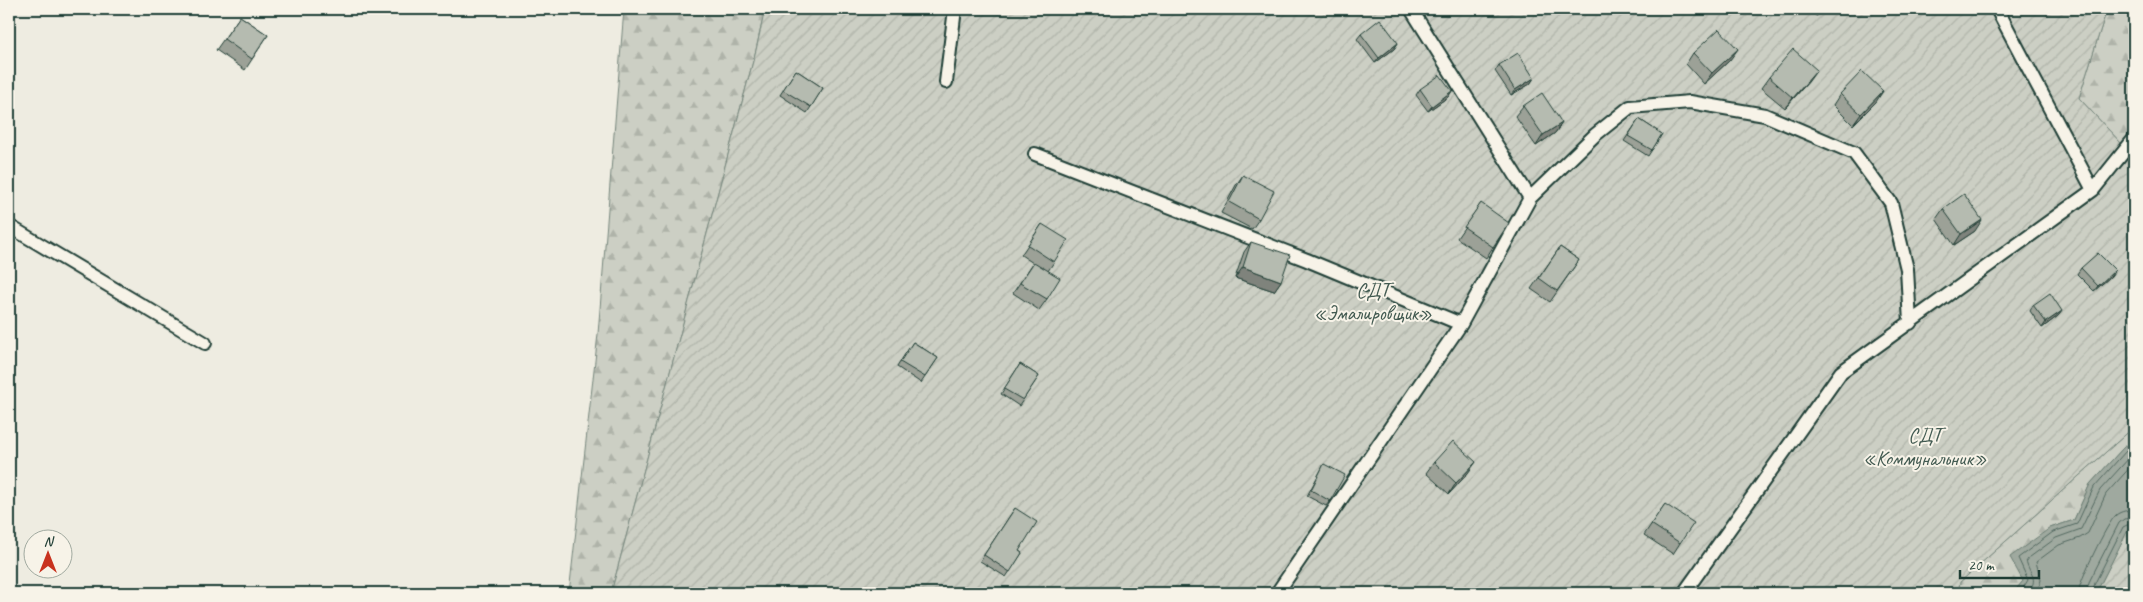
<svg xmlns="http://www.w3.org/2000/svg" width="2143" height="602" viewBox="0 0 2143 602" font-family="Caveat,sans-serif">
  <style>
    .forest { fill: url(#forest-firs); stroke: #76867c }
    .garden { fill: url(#garden-furrows); stroke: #76867c }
    .water { fill: #9fa99f; stroke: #6c7e74 }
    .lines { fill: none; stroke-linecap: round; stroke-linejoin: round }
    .shore { stroke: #52685f; stroke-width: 1 }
    .service-casing { stroke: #1f3d34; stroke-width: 16 }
    .service { stroke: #f7f3e8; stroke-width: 12 }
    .wall { fill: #9ca197; stroke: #1f3d34 }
    .shaded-wall { fill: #7f837b; stroke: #1f3d34 }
    .building { fill: #b5bbb0; stroke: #1f3d34 }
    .labels { text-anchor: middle; stroke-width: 4; stroke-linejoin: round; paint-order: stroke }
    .park-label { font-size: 20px; fill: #425a51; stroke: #f7f3e8 }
  </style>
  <defs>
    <pattern id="forest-firs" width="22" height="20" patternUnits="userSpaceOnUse" patternTransform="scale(1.25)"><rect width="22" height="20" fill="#cccfc4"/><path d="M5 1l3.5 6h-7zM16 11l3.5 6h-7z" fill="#afb3a9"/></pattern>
    <pattern id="garden-furrows" width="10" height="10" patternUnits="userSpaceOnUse" patternTransform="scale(1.25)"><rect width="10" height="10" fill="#cccfc4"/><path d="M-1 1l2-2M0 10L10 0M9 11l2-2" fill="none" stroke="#afb3a9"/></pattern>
  </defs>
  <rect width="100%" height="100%" fill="#eeece1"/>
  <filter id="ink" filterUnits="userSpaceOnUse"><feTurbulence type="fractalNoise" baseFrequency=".02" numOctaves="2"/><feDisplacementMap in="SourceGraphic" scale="10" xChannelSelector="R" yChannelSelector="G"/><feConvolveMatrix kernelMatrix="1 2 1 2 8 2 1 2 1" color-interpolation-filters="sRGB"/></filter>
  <g filter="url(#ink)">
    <path class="forest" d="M 624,9 L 765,9 L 756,50 L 611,593 L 569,593 L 598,334 Z
      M 2107,9 L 2134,9 L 2134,157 L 2079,98 Z
      M 2134,427 L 2134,442 L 2124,447 L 2090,484 L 2074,520 L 2050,528 L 2023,581 L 2013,593 L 1958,593 L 1960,582 Z"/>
    <path class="garden" d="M 765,9 L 2107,9 L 2079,98 L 2134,157 L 2134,427 L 1960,582 L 1958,593 L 611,593 L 756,50 Z
      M 2128,529 L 2134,535 L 2134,593 L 2096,593 Z"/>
    <path class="water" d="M 2134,442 L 2134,529 L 2128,530 L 2096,593 L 2013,593 L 2023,581 L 2010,557 L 2050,528 L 2074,520 L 2090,484 L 2124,447 Z"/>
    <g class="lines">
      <path class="shore" d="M 2020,593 L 2028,580 L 2018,558 L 2053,532 L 2077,524 L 2094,487 L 2126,451 L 2134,448
        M 2028,593 C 2040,577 2029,575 2026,560 L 2056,538 L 2081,529 L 2100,490 L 2130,457 L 2134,455
        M 2037,593 L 2041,580 L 2036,562 L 2059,545 L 2080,538 L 2088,533 L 2106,494 L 2134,463
        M 2078,593 C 2079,582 2107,523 2116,515 C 2121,511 2128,510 2134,510
        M 2086,593 L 2090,580 L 2119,523 L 2124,519 L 2134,518
        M 2092,593 L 2095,583 L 2123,527 L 2127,525 L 2134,524"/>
      <defs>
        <path id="service" d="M 1411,9 L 1530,198
          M 1997,9 L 2093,190
          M 946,82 L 955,9
          M 1035,154 L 1307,260 L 1461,324
          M 9,226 L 205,343
          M 1277,593 L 1461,324 L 1530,198 L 1595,135 L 1630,107 L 1690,102 L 1765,115 L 1854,153 L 1891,203 L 1907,269 L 1910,323
          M 1684,593 L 1841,372 L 2093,190 L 2134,139"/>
      </defs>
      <use href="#service" class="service-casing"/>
      <use href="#service" class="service"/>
    </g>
    <path class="wall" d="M 1811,9 L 1825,9 L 1816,16 Z
      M 240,16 L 268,35 L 245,70 L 216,50 Z
      M 1361,34 L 1398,43 L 1394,49 L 1375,63 L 1357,39 Z
      M 1693,53 L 1730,60 L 1704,84 L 1686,64 Z
      M 1499,65 L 1534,78 L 1530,84 L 1511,95 L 1495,71 Z
      M 796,70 L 823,88 L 807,113 L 780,95 Z
      M 1769,77 L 1809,81 L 1785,108 L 1761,88 Z
      M 1420,89 L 1452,91 L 1448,97 L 1428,111 L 1416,95 Z
      M 1840,94 L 1876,102 L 1853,125 L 1833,105 Z
      M 1523,106 L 1562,123 L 1555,133 L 1536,146 L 1515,116 Z
      M 1639,119 L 1662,134 L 1648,156 L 1624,141 Z
      M 1243,175 L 1259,219 L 1252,229 L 1221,213 L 1236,185 Z
      M 1481,203 L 1493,247 L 1486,258 L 1457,238 Z
      M 1943,209 L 1975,231 L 1954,245 L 1936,219 Z
      M 1042,224 L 1054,262 L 1048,271 L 1047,299 L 1039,310 L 1013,293 L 1033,263 L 1021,255 Z
      M 1251,242 L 1281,281 L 1274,291 L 1235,278 L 1244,252 Z
      M 1560,247 L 1579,260 L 1550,302 L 1531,289 Z
      M 2081,268 L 2115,270 L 2111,276 L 2094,291 L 2077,274 Z
      M 2033,305 L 2062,311 L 2058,316 L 2042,328 L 2030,311 Z
      M 913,342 L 938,358 L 921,383 L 897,367 Z
      M 1020,364 L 1039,376 L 1019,406 L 1001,394 Z
      M 1434,462 L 1468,473 L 1449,494 L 1426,473 Z
      M 1324,464 L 1330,501 L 1326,506 L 1307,496 L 1321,470 Z
      M 1665,504 L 1680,543 L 1673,554 L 1644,535 Z
      M 1015,508 L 1019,551 L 1022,553 L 1006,577 L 980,561 Z"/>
    <path class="shaded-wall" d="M 1821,9 L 1825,9 L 1816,16 Z
      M 1398,43 L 1394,49 L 1375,63 L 1379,58 Z
      M 1738,49 L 1730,60 L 1704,84 L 1712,73 Z
      M 1817,70 L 1809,81 L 1785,108 L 1793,98 Z
      M 1534,78 L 1530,84 L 1511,95 L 1515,90 Z
      M 1452,91 L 1448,97 L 1428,111 L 1432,106 Z
      M 1883,91 L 1876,102 L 1853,125 L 1861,114 Z
      M 1562,123 L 1555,133 L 1536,146 L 1543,135 Z
      M 1982,220 L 1975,231 L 1954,245 L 1961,234 Z
      M 1243,267 L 1281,281 L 1274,291 L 1235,278 Z
      M 2115,270 L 2111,276 L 2094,291 L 2098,286 Z
      M 2062,311 L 2058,316 L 2042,328 L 2046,322 Z
      M 1476,462 L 1468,473 L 1449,494 L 1456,483 Z"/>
    <path class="building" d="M 240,16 L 268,35 L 252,59 L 224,39 Z
      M 1380,19 L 1398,43 L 1379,58 L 1361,34 Z
      M 1719,29 L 1738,49 L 1712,73 L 1693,53 Z
      M 1793,49 L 1817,70 L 1793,98 L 1769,77 Z
      M 1518,53 L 1534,78 L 1515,90 L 1499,65 Z
      M 796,70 L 823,88 L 811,107 L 783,90 Z
      M 1862,71 L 1883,91 L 1861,114 L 1840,94 Z
      M 1440,75 L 1452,91 L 1432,106 L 1420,89 Z
      M 1542,93 L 1562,123 L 1543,135 L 1523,106 Z
      M 1639,119 L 1662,134 L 1652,150 L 1628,136 Z
      M 1243,175 L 1274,191 L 1259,219 L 1229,202 Z
      M 1964,194 L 1982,220 L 1961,234 L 1943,209 Z
      M 1481,203 L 1509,223 L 1493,247 L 1464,227 Z
      M 1042,224 L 1068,240 L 1054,262 L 1028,245 Z
      M 1251,242 L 1290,255 L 1281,281 L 1243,267 Z
      M 1560,247 L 1579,260 L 1557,291 L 1539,278 Z
      M 2098,253 L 2115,270 L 2098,286 L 2081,268 Z
      M 1034,262 L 1060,278 L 1047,299 L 1020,283 Z
      M 2050,293 L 2062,311 L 2046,322 L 2033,305 Z
      M 913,342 L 938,358 L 925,377 L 900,362 Z
      M 1020,364 L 1039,376 L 1023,400 L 1004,389 Z
      M 1453,441 L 1476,462 L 1456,483 L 1434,462 Z
      M 1324,464 L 1345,475 L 1330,501 L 1311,490 Z
      M 1665,504 L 1694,523 L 1680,543 L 1651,524 Z
      M 1015,508 L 1037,522 L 1019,551 L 1022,553 L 1010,572 L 984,555 Z"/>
  </g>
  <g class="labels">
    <g class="park-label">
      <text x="1373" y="297">СДТ<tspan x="1373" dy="23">«Эмалировщик»</tspan></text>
      <text x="1925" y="442">СДТ<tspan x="1925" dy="23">«Коммунальник»</tspan></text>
    </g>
  </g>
  <rect width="2143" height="602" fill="none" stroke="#f7f3e8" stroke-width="30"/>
  <rect x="15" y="15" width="2113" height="572" fill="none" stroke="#1f3d34" stroke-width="2" filter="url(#ink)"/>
  <g transform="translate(48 554)"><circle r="24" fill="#f7f3e8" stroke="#a1aaa0"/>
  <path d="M0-4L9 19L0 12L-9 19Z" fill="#c8321e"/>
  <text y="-8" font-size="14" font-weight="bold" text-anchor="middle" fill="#1f3d34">N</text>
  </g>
  <path d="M1960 570v8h79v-8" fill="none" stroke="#1f3d34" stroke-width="2.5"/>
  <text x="1968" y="570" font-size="15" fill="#1f3d34" stroke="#f7f3e8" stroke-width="4" paint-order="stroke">20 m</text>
</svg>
